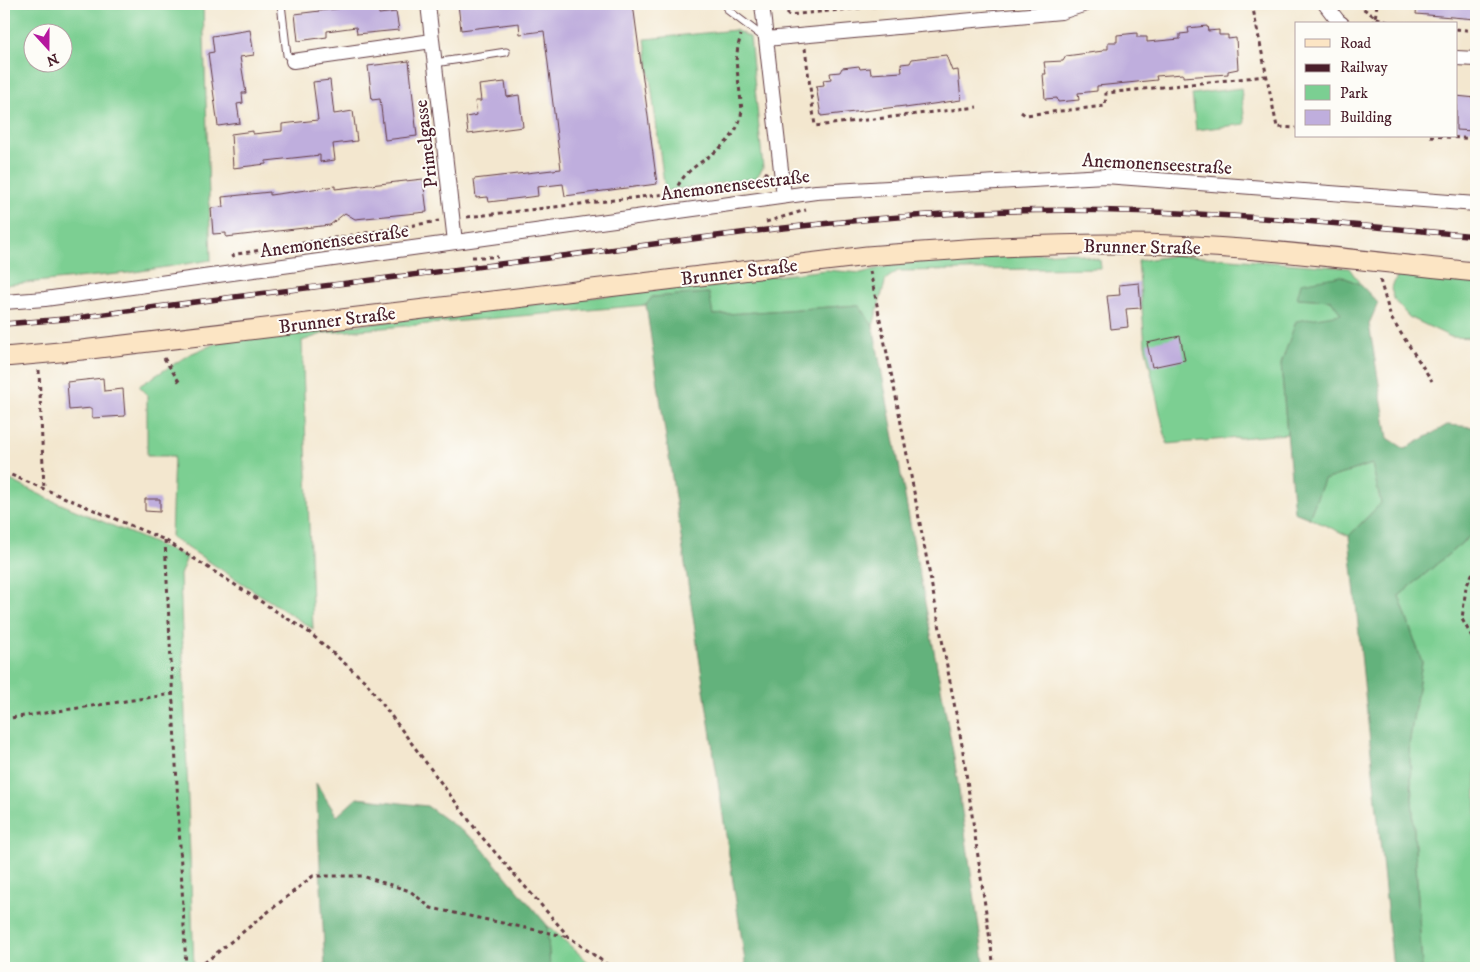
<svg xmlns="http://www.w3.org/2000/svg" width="1480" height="972" viewBox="0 0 1480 972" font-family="'IM FELL DW Pica',serif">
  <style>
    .green { fill: #7bcf92; stroke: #62775e; fill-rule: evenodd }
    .forest { fill: #64b27c; stroke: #576854 }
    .building { fill: #bfaedd }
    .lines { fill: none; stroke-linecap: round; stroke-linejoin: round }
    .service-casing { stroke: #633d44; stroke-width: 9 }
    .minor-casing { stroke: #633d44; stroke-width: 16 }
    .secondary-casing { stroke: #633d44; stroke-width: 21 }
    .path { stroke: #633d44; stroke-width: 3; stroke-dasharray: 4 4; stroke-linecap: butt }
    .service { stroke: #fff; stroke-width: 7 }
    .minor { stroke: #fff; stroke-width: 14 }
    .secondary { stroke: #fce5c4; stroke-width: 19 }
    .rail-casing { stroke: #4a1f2b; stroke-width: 5.5 }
    .rail { stroke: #fdfcf7; stroke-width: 4; stroke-dasharray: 11; stroke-linecap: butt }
    .labels { text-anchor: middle; stroke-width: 4; stroke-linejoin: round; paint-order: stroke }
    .street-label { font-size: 19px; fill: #4a1f2b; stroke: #fdfcf7 }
  </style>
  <rect width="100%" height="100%" fill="#fdfcf7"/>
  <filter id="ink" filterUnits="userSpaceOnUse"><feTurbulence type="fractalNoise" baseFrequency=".02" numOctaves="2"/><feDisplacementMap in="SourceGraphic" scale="10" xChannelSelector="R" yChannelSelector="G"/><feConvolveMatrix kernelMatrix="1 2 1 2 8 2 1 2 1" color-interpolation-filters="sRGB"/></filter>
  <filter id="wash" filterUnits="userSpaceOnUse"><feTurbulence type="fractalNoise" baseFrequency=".0096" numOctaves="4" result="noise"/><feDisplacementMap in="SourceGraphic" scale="20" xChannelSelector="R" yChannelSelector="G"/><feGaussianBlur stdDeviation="1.12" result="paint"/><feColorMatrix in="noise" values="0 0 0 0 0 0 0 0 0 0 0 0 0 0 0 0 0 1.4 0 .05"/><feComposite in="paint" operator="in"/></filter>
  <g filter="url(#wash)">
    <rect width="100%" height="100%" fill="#f3e7cf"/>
    <path class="green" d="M 4,4 L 203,4 L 211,260 L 128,273 L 4,285 ZM 32,32 L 62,32 L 62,62 L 32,62 Z
      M 735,30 L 750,37 L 763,168 L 756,178 L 665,191 L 645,39 Z
      M 1241,88 L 1245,124 L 1196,130 L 1192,94 Z
      M 1072,252 L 1100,260 L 1101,268 L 898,271 L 886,279 L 873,326 L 858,305 L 713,315 L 708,293 L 652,297 L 646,305 L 325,333 L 302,341 L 313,629 L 171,537 L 174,456 L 147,456 L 147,394 L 139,386 L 190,354 L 222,341 L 826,270 L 861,273 L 903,262 Z
      M 1177,255 L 1349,268 L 1361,285 L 1341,276 L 1297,298 L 1331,300 L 1342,315 L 1281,364 L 1287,434 L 1167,444 L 1145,345 L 1138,261 Z
      M 1409,272 L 1476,282 L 1476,338 L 1451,337 L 1409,317 L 1395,301 L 1391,289 L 1397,277 Z
      M 1372,464 L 1381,503 L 1349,536 L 1309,518 L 1324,480 Z
      M 4,477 L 49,499 L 187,557 L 180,575 L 194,968 L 4,968 Z
      M 1476,531 L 1476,968 L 1422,968 L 1409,745 L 1422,662 L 1399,596 Z
      M 547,925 L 595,968 L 550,968 Z"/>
    <path class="forest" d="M 1341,276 L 1361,285 L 1378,303 L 1369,324 L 1388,438 L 1405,449 L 1447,425 L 1474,427 L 1476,415 L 1476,531 L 1399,596 L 1422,662 L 1409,745 L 1422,968 L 1393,968 L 1349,536 L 1381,503 L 1372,464 L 1324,480 L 1309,518 L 1294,512 L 1281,364 L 1296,321 L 1341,314 L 1331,300 L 1297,298 L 1301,283 Z
      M 709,293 L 713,315 L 858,305 L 873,326 L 954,757 L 985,968 L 746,968 L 646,305 L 652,297 Z
      M 316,783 L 337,816 L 357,798 L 427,806 L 476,841 L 547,925 L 550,968 L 325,968 Z"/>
    <g id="blocks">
      <path class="building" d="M 377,4 L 379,14 L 396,12 L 399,30 L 357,34 L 356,27 L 327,31 L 327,37 L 298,41 L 295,14 Z
        M 458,4 L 633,4 L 657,184 L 565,196 L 563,184 L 537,187 L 538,196 L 489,202 L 488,197 L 476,198 L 474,179 L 561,169 L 544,31 L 520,34 L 519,23 L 461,30 Z
        M 1417,4 L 1476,4 L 1476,19 L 1416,14 Z
        M 1207,26 L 1208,31 L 1219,30 L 1219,35 L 1228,35 L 1228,39 L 1236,38 L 1238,69 L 1228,71 L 1228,74 L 1183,77 L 1183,74 L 1156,76 L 1157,80 L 1097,86 L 1097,91 L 1078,93 L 1079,100 L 1058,102 L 1057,98 L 1045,99 L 1043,74 L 1046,74 L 1044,62 L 1063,61 L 1066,56 L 1103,51 L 1103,49 L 1108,49 L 1108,42 L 1117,42 L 1117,35 L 1137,33 L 1137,37 L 1147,37 L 1147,42 L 1180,39 L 1180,34 L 1189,33 L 1188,28 Z
        M 250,30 L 254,55 L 240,57 L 246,93 L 242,93 L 243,103 L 237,104 L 240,123 L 218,126 L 208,53 L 214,52 L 212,36 Z
        M 946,55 L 952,71 L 958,70 L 961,100 L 905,108 L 905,106 L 821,116 L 816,86 L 824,85 L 823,80 L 831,79 L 830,73 L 840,72 L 842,68 L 859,66 L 860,69 L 870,68 L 871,74 L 902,72 L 901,64 L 910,63 L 912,59 Z
        M 409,61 L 417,136 L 385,140 L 380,99 L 372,100 L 368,66 Z
        M 330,80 L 334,114 L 353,111 L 357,141 L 333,144 L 335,160 L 320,162 L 320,155 L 266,161 L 266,164 L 233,168 L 231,134 L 253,131 L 253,134 L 282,131 L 282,124 L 318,120 L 313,82 Z
        M 505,82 L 507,97 L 519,95 L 523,127 L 468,134 L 466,117 L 477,115 L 475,101 L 481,101 L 479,85 Z
        M 1456,96 L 1476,98 L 1476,131 L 1456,130 Z
        M 423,179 L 427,212 L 355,219 L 345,213 L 330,225 L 226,237 L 226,233 L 213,234 L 211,208 L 223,207 L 222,197 L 270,192 L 270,195 L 335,186 L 335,189 Z
        M 1139,283 L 1141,308 L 1126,309 L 1128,327 L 1111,329 L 1107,296 L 1120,295 L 1119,285 Z
        M 1180,336 L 1185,360 L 1152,367 L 1147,343 Z
        M 103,378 L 104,391 L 123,389 L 125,416 L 92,418 L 92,408 L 69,410 L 67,382 Z
        M 145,499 L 160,499 L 160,512 L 145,511 Z"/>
    </g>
  </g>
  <g filter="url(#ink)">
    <use href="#blocks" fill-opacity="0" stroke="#633d44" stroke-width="1"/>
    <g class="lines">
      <defs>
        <path id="service" d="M 281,4 L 287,55 L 293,61
          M 726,4 L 729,11 L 766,39
          M 435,63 L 506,52"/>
        <path id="minor" d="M 428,4 L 455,242
          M 762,4 L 784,196
          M 1325,4 L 1338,21 L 1342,24
          M 766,39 L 1061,12 L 1086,4
          M 1456,58 L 1476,59
          M 293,61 L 432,41
          M 4,302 L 45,299 L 816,192 L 1105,176 L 1476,204"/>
        <path id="secondary" d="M 4,357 L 82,350 L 867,256 C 947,250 1027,244 1108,244 C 1231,243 1354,260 1476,272"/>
      </defs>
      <use href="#service" class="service-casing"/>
      <use href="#minor" class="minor-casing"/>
      <use href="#secondary" class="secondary-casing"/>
      <path class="path" d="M 787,4 L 788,15 L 902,4
        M 1252,4 L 1277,127 L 1296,128
        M 1357,4 L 1375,17 L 1392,24
        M 1372,24 L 1375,19 L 1377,4
        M 1456,29 L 1476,31
        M 805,48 L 815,126 L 977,107
        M 1021,112 L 1025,115 L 1105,106 L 1106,93 L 1266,76
        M 1430,136 L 1476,139
        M 759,181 L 767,172
        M 675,193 C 686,157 736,156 742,110 L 736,61 L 738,46 L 741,35
        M 467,217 L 675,193 L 759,181 L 765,184
        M 766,222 L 806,210
        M 231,257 L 237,254 L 439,221
        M 472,257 L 498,257
        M 870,271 L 896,397 L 962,745 L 994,968
        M 1380,280 L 1391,318 L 1432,381
        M 164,358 L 180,383
        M 39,370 L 44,489
        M 4,472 L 165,540 L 310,633 L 366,682 L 480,835 L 569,937 L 612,968
        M 165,540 L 186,968
        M 1476,566 L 1466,587 L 1462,619 L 1476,644
        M 4,719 L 173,694
        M 198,968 L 313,876 L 362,876 L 410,891 L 431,908 L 569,937"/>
      <use href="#service" class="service"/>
      <use href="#minor" class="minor"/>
      <use href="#secondary" class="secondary"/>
      <defs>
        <path id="rail" d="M 4,324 L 77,318 C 231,296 386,279 540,259 C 687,240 834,218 983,212 C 1148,205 1312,221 1476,236"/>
      </defs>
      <use href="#rail" class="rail-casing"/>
      <use href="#rail" class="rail"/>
    </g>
  </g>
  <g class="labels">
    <g class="street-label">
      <text transform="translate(425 144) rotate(-97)" y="7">Primelgasse</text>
      <text transform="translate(1157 163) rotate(3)" y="7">Anemonenseestraße</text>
      <text transform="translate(735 184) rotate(-7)" y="7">Anemonenseestraße</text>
      <text transform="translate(334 240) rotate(-8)" y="7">Anemonenseestraße</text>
      <text transform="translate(1142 246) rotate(1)" y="7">Brunner Straße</text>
      <text transform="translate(739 271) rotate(-7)" y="7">Brunner Straße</text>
      <text transform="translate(337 319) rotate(-7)" y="7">Brunner Straße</text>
    </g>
  </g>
  <rect width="1480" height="972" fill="none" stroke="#fdfcf7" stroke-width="20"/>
  <rect x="1295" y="22" width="162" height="115" fill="#fdfcf7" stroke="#b5a4a5"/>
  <rect x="1305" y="39" width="25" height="8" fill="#fce5c4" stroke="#b5a4a5"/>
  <text x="1340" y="48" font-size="15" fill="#4a1f2b">Road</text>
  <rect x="1305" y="64" width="25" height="8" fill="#4a1f2b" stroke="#b5a4a5"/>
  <text x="1340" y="72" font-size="15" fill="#4a1f2b">Railway</text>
  <rect x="1305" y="85" width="25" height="15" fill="#7bcf92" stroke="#b5a4a5"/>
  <text x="1340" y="98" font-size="15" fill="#4a1f2b">Park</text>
  <rect x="1305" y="110" width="25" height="15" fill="#bfaedd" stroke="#b5a4a5"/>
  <text x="1340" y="122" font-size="15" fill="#4a1f2b">Building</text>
  <g transform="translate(48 48) rotate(159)"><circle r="24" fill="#fdfcf7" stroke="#b5a4a5"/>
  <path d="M0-4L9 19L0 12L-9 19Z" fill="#b5179e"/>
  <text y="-8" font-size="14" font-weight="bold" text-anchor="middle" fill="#4a1f2b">N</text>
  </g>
</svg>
